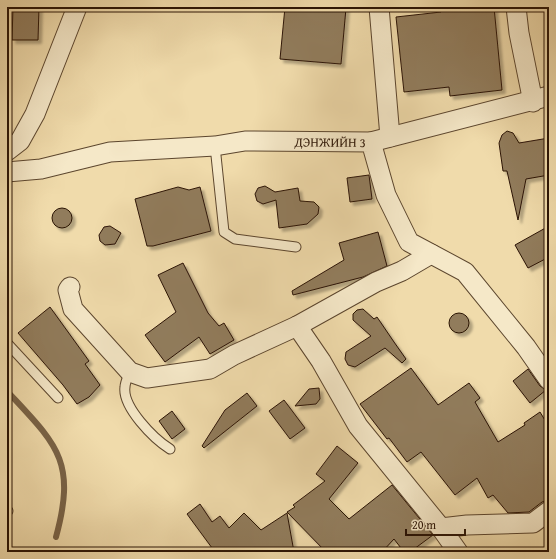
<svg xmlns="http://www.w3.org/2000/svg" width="556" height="559" viewBox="0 0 556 559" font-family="'Gentium Book Plus',serif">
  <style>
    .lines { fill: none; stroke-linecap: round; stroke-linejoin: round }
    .stream { stroke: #796347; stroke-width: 6 }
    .building { fill: #917b5b; stroke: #2b1405; filter: url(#shadow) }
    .lane-casing { stroke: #5c462e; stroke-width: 11 }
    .street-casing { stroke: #5c462e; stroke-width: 21 }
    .lane { stroke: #f5e8c8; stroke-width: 9 }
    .street { stroke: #f5e8c8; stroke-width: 19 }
    .labels { text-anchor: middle; stroke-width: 3.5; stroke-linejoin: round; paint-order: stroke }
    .street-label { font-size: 13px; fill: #2b1405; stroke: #f5e8c8 }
  </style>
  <defs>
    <filter id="shadow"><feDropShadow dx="3.5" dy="3.5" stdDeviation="1" flood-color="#0004"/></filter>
  </defs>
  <rect width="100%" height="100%" fill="#f0dbab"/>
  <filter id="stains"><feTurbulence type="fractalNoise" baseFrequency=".005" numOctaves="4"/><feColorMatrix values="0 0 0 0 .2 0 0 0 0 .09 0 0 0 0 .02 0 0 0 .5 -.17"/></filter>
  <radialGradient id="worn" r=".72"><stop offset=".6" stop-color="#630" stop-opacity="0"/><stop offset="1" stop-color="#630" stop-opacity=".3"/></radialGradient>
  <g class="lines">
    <path class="stream" d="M 7,391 C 56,444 77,460 56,537"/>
  </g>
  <path class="building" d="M 13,7 L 39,7 L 38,40 L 12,40 Z
    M 285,7 L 346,8 L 341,64 L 280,59 Z
    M 441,7 L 494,7 L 502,90 L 450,96 L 449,87 L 404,92 L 396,17 L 441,12 Z
    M 507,131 L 513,133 L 519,143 L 549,138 L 549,175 L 526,179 L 518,220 L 507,171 L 503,171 L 499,143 L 502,135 Z
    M 369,175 L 372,199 L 350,202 L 347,178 Z
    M 265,186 L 275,192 L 298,188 L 300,201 L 314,202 L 319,207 L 318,214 L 307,224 L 279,228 L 276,200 L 263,204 L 257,201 L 255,194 L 258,188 Z
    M 178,187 L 189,190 L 200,187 L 211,231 L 153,246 L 147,246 L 135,199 Z
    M52 218a10 10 0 1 1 20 0a10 10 0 1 1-20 0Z
    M 110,226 L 121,233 L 115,244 L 105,245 L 100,241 L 99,235 L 104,227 Z
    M 549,226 L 549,257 L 528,268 L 515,245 Z
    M 378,232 L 387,266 L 363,277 L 293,295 L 292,291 L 344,260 L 339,243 Z
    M 183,263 L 208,313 L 219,326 L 224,323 L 234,340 L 210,354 L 199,337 L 165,362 L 145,335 L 176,312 L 158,275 Z
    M 50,307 L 89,361 L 85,364 L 100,385 L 89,397 L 77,404 L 63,385 L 18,333 Z
    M 363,309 L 374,319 L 377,317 L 394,342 L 406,359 L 402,363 L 385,348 L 355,367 L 348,365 L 345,359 L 346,352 L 371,336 L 353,320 L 353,314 L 357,310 Z
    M449 323a10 10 0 1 1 20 0a10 10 0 1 1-20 0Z
    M 411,368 L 438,405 L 469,383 L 480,398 L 475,402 L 498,442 L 525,425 L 524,423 L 540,412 L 549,427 L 549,500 L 542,502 L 529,512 L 508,513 L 493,495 L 488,498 L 477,478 L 455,495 L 421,452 L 407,462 L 389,438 L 387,439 L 360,404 Z
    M 528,369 L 540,386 L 546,390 L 530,403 L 513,381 Z
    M 319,388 L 320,399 L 316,404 L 295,406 L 309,389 Z
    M 247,393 L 257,406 L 204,448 L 202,446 L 225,410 Z
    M 284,400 L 305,428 L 290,439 L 269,411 Z
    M 172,411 L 185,429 L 172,439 L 159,421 Z
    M 337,446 L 358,463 L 329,499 L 349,519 L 392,485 L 433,535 L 410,552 L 404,552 L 394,539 L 382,552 L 326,552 L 287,512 L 295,507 L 293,505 L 325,481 L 316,474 Z
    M 200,504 L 212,522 L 220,516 L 229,528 L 244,513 L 261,530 L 287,513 L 294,552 L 215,552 L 187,514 Z"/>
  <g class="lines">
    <defs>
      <path id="lane" d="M 215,146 L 224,232 L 235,239 L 296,247
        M 7,343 L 58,398
        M 130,372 C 128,377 125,382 125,387 C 122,407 154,439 170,449
        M 7,510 L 8,511"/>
      <g id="street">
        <path d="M 379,7 L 390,137"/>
        <path d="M 516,7 L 519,33 L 533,102"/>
        <path d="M 371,142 L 549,96"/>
        <path d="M 7,151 L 20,141 L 35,114 L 77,7"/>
        <path id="s1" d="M 7,172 L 41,169 L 110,152 L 215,146 L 245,141 L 371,142 L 386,195 L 409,242 L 465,272 L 526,347 L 549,380"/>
        <path d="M 431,254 L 402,271 L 376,282 L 297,326 L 321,361 L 358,426 L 441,528 L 458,552"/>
        <path d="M 70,287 L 68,290 L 73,309 L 130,372 L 147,378 L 210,369 L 234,355 L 297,326"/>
        <path d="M 441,528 L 467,525 L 533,523 L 549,511"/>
      </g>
    </defs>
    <use href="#lane" class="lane-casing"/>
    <use href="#street" class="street-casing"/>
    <use href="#lane" class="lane"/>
    <use href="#street" class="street"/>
  </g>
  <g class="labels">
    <g class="street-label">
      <text dy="5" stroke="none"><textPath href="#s1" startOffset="326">ДЭНЖИЙН 3</textPath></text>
    </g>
  </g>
  <rect width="556" height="559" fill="none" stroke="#f0dbab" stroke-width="24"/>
  <rect x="8" y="8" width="540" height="543" fill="none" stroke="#2b1405" stroke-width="2"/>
  <rect x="12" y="12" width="532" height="535" fill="none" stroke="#2b1405"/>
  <path d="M406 529v6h59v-6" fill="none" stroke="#2b1405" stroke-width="2"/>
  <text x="412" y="529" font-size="12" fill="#2b1405" stroke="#f5e8c8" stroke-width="3" paint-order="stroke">20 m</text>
  <rect width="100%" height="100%" filter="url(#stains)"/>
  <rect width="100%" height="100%" fill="url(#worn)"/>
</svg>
